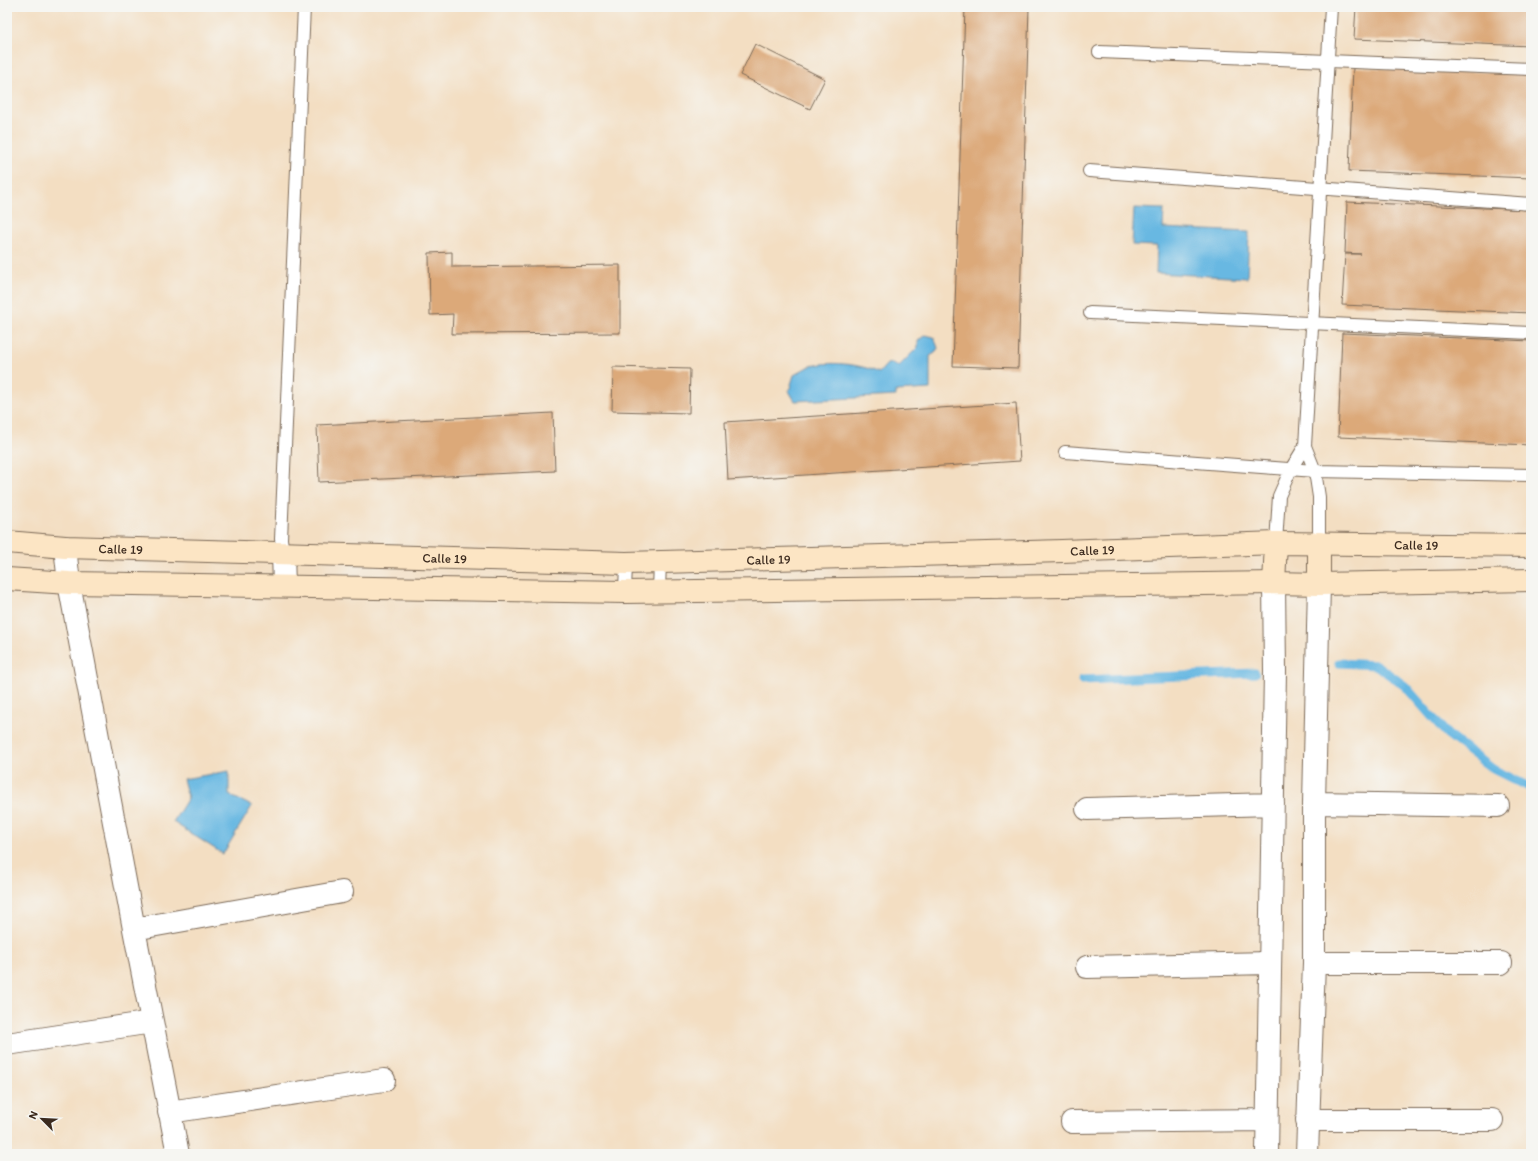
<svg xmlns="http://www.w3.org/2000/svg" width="1538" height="1161" viewBox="0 0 1538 1161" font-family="Itim,sans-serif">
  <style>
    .water { fill: #67b8e2; stroke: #517180 }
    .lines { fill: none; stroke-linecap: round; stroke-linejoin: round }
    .stream { stroke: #67b8e2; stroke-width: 9 }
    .building { fill: #dca979 }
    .lane-casing { stroke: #7b6957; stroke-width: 14 }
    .street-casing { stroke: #7b6957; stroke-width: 24 }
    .secondary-casing { stroke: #7b6957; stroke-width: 24 }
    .lane { stroke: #fff; stroke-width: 12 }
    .street { stroke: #fff; stroke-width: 22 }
    .secondary { stroke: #fce5c4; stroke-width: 22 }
    .labels { text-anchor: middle; stroke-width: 3.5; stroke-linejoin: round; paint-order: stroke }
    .street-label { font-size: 13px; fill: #3b2a1e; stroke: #f6f6f2 }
  </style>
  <rect width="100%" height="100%" fill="#f6f6f2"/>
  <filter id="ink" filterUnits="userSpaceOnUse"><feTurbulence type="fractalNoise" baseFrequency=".025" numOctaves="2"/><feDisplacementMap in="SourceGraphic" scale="8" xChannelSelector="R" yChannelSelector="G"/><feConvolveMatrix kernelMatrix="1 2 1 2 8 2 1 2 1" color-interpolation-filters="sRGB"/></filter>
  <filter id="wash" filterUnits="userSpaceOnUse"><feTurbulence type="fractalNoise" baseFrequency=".012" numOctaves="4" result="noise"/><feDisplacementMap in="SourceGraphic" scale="16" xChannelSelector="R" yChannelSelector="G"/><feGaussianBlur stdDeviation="0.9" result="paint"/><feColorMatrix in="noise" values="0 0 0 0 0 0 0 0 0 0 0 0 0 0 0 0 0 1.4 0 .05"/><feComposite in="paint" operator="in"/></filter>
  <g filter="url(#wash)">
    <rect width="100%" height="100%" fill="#f3dec2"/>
    <path class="water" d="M 1134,208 L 1164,209 L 1163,228 L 1249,232 L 1247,278 L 1156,273 L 1157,246 L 1132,245 Z
      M 925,335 L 934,337 L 938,348 L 935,353 L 930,356 L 930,389 L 896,391 L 896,396 L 795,401 L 789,391 L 794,375 C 798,373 803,369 808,367 C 826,360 863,364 879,373 L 887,364 L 892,363 L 899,366 L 918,347 L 918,341 Z
      M 229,771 L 229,795 L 252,806 L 223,854 L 173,822 L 188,798 L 183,779 Z"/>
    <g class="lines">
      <path class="stream" d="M 1339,663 L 1376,665 L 1405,686 L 1447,734 L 1493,769 L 1531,788
        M 1082,680 L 1255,673"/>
    </g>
    <g id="blocks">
      <path class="building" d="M 965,7 L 1029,7 L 1018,368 L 953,366 Z
        M 1356,7 L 1531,7 L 1531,46 L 1354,39 Z
        M 755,44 L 825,79 L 810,109 L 740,75 Z
        M 1353,67 L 1531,74 L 1531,178 L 1349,171 Z
        M 1347,202 L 1531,210 L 1531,313 L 1342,305 L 1345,254 L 1361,254 L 1345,253 Z
        M 452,252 L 452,267 L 620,265 L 620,333 L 452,334 L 453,314 L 430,315 L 429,253 Z
        M 1342,333 L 1531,341 L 1531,445 L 1338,437 Z
        M 613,367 L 690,369 L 689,413 L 612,411 Z
        M 1016,403 L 1020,461 L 728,480 L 725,422 Z
        M 553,413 L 555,471 L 319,482 L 317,425 Z"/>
    </g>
  </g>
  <g filter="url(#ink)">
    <use href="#blocks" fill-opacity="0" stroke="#7b6957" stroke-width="1"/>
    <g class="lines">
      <defs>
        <path id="lane" d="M 1099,52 L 1531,69
          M 1089,171 L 1531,204
          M 1090,313 L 1531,333
          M 1065,452 L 1315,471 L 1531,475
          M 1276,543 L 1279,496 L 1291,469 L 1305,446
          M 1319,543 L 1319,497 L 1315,471 L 1305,446 L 1331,7
          M 283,553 L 281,539 L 304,7
          M 659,591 L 660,561
          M 625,592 L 626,563"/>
        <path id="street" d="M 65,547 L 69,583 L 134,929 L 178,1154
          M 283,553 L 284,586
          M 1314,803 L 1498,806
          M 1087,809 L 1273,804
          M 134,929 L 342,892
          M 1314,963 L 1501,963
          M 1087,967 L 1270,963
          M 7,1044 L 152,1022
          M 169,1112 L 384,1080
          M 1307,1120 L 1492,1120
          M 1072,1122 L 1267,1120
          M 1267,1154 L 1275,671 L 1274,583
          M 1307,1154 L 1314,963 L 1314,803 L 1319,584"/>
        <g id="secondary">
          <path id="s1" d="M 7,542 L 65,547 L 626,563 L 1062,551 L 1276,543 L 1531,546"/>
          <path d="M 1319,543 L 1319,584"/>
          <path d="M 7,579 L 69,583 L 625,592 L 1274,583 L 1319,584 L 1531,580"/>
          <path d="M 1274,583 L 1276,543"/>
        </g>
      </defs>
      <use href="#lane" class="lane-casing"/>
      <use href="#street" class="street-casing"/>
      <use href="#secondary" class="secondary-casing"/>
      <use href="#lane" class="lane"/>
      <use href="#street" class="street"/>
      <use href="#secondary" class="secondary"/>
    </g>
  </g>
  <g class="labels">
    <g class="street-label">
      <text dy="5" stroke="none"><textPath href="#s1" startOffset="1410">Calle 19</textPath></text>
      <text dy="5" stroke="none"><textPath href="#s1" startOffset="114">Calle 19</textPath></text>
      <text dy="5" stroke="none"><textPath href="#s1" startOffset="1086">Calle 19</textPath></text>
      <text dy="5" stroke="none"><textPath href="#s1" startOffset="438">Calle 19</textPath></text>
      <text dy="5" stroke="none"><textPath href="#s1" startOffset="762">Calle 19</textPath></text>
    </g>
  </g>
  <rect width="1538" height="1161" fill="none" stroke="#f6f6f2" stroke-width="24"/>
  <g transform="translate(42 1119) rotate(294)" stroke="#f6f6f2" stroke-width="3" paint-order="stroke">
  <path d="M0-3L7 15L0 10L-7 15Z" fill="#3b2a1e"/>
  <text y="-6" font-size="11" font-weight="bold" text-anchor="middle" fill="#3b2a1e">N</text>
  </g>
</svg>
